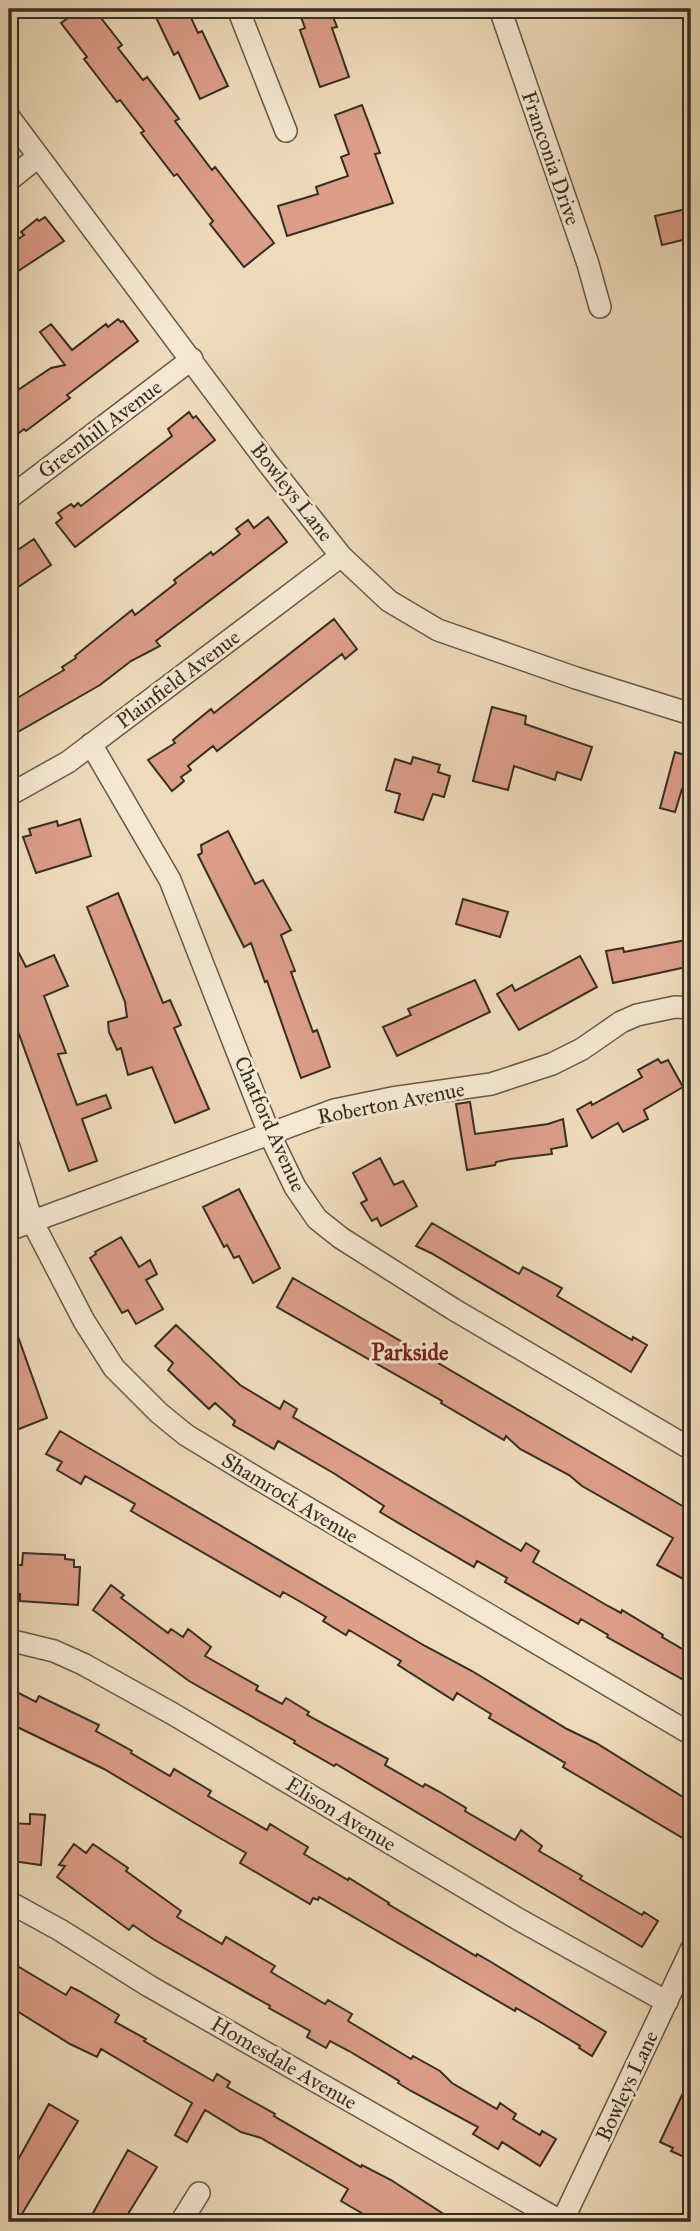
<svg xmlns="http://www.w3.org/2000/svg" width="700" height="2231" viewBox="0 0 700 2231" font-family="'IM FELL Great Primer',serif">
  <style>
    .building { fill: #dc9d89; stroke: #372e22; stroke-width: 2 }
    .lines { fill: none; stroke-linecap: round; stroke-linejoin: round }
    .minor-casing { stroke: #655948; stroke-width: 24 }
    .minor { stroke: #f5e8d3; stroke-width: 21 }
    .labels { text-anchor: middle; stroke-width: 6; stroke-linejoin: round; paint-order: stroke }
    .street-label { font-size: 21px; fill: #372e22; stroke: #f5e8d3 }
    .neighbourhood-label { font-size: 23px; font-weight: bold; fill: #7a1f14; stroke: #f5e8d3 }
  </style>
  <rect width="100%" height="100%" fill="#efdbbb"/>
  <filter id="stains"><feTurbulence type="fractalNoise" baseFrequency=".00286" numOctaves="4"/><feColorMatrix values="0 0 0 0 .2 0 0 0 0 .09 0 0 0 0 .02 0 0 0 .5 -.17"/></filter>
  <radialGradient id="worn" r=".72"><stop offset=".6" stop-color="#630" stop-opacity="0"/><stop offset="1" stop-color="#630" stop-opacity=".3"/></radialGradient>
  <path class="building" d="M 80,9 L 94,9 L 122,45 L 118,48 L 143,80 L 147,77 L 179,119 L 175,121 L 212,170 L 215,167 L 274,243 L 244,267 L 210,224 L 213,221 L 177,174 L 174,176 L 141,133 L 144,131 L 120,100 L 117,102 L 84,59 L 87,57 L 61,23 Z
    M 152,9 L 187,9 L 198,33 L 202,31 L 228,86 L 200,99 L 178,52 L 174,55 Z
    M 298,9 L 330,9 L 337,27 L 332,28 L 349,77 L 320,87 L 300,30 L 305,28 Z
    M 362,105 L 380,153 L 375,154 L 393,203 L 287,236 L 278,206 L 318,194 L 316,187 L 348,176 L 341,157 L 349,154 L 335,115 Z
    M 691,208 L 691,238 L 662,245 L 655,216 Z
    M 45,217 L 64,241 L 9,277 L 9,246 L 24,235 L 21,232 L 37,219 L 39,221 Z
    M 118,319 L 121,322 L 123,321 L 138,341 L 67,395 L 70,398 L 26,431 L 24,429 L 9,441 L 9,396 L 51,368 L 65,365 L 40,332 L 51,324 L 72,350 L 106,324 L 108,327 Z
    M 189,412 L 193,418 L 196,416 L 215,440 L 75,547 L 56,523 L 62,518 L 58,513 L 71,504 L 74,507 L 78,503 L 81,506 L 172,436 L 168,429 Z
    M 268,517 L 287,542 L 156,641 L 160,646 L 131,661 L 100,685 L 9,737 L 9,703 L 64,670 L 62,667 L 76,658 L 75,656 L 132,610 L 135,615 L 176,583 L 174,580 L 211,552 L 213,555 L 240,534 L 236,529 L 248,520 L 254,528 Z
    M 34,539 L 51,565 L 15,589 L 9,580 L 9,556 Z
    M 334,619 L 357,649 L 345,659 L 342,654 L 217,751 L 213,746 L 188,766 L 191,770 L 181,777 L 184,781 L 172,791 L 148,760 L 175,743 L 173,740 L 211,709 L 214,713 L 219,709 Z
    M 492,707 L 526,716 L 525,724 L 592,747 L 581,780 L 557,772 L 555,780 L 514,766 L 508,790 L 473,781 Z
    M 675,752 L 691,757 L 691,792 L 682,789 L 675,812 L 660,808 Z
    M 413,757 L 440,765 L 438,772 L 450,776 L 444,797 L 433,794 L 423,820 L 395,812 L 400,794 L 386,790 L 395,759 L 411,764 Z
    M 80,819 L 91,856 L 36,873 L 23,837 L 31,835 L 29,829 L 57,821 L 58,826 Z
    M 228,831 L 255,884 L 263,880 L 291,930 L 281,935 L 295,971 L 291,972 L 313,1032 L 317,1030 L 330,1067 L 301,1078 L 267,981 L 265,982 L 251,943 L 244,947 L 198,855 L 202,853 L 201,845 Z
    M 118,893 L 163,1003 L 170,1000 L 181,1025 L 174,1028 L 209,1109 L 175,1123 L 152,1067 L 128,1075 L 121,1048 L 117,1050 L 109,1032 L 108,1022 L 127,1017 L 125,1002 L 87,907 Z
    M 463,899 L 508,912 L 500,937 L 456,924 Z
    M 9,934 L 26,967 L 54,955 L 68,986 L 44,996 L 66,1053 L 58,1054 L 77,1105 L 106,1095 L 111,1108 L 82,1119 L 97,1161 L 69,1171 L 9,1007 Z
    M 691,939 L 691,966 L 613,983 L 606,951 L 623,948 L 624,952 Z
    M 580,956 L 597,987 L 519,1030 L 497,994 L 512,985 L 515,991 Z
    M 475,980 L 490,1012 L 397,1056 L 383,1027 L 411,1015 L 408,1009 Z
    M 658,1059 L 661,1063 L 668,1060 L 683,1087 L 644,1110 L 648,1119 L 623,1132 L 618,1123 L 592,1138 L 577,1110 L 591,1102 L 592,1105 L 642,1077 L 638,1070 Z
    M 470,1102 L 475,1134 L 548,1124 L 563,1119 L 567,1146 L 551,1149 L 552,1154 L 510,1159 L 496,1162 L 495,1165 L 467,1170 L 456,1104 Z
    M 380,1158 L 394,1185 L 403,1181 L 417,1206 L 381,1226 L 377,1218 L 372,1221 L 361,1203 L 367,1200 L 353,1173 Z
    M 239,1189 L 280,1268 L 253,1283 L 239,1256 L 234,1258 L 227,1245 L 224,1247 L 203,1207 Z
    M 432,1223 L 519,1274 L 523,1267 L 562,1288 L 557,1296 L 632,1340 L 633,1337 L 647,1345 L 631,1372 L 431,1253 L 416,1246 Z
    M 121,1237 L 139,1267 L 150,1260 L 157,1274 L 146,1280 L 163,1309 L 136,1324 L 128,1310 L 122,1313 L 90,1258 L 96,1254 L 95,1252 Z
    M 293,1278 L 691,1511 L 691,1583 L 657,1565 L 673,1538 L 582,1486 L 569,1475 L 520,1449 L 506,1436 L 504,1440 L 441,1403 L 442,1401 L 277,1307 Z
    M 9,1317 L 11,1317 L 47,1418 L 9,1433 Z
    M 176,1325 L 240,1385 L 280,1409 L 284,1401 L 297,1409 L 293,1417 L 521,1551 L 526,1543 L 539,1551 L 533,1562 L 608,1606 L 621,1613 L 622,1610 L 663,1635 L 662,1637 L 691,1654 L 691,1684 L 607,1637 L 608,1635 L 581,1619 L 578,1624 L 505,1582 L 507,1578 L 477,1561 L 474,1567 L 412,1531 L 380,1512 L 384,1506 L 335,1474 L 278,1441 L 274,1449 L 233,1425 L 235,1421 L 215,1403 L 209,1409 L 168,1370 L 173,1363 L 155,1346 Z
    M 60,1431 L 425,1646 L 472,1671 L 567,1729 L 596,1743 L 691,1802 L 691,1843 L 563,1767 L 565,1763 L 489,1718 L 491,1714 L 473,1703 L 457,1693 L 453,1700 L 398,1665 L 401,1661 L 349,1630 L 346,1635 L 323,1621 L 326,1617 L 299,1601 L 283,1592 L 280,1597 L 131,1511 L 135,1504 L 85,1476 L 81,1484 L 57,1470 L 62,1462 L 46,1454 Z
    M 23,1553 L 65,1555 L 65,1559 L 74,1560 L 74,1567 L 80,1567 L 78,1605 L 20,1601 L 20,1594 L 9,1593 L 9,1565 L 22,1565 Z
    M 111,1585 L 124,1595 L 121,1598 L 168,1633 L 171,1629 L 183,1637 L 188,1629 L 211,1647 L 205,1656 L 258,1686 L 256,1690 L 282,1704 L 286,1698 L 309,1712 L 307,1715 L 388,1759 L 385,1765 L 423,1787 L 425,1784 L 438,1791 L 466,1808 L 465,1811 L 515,1840 L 521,1830 L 542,1846 L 539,1851 L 582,1876 L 580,1879 L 642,1915 L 644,1912 L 658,1921 L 642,1947 L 336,1764 L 334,1766 L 294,1743 L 295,1741 L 189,1681 L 93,1610 Z
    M 9,1688 L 36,1702 L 39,1696 L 99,1725 L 96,1731 L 132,1751 L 131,1753 L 170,1776 L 174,1769 L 211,1791 L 208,1796 L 248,1819 L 267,1830 L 270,1824 L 283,1832 L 308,1847 L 304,1854 L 348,1880 L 349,1878 L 389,1903 L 388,1904 L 476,1956 L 477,1954 L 491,1962 L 606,2032 L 592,2056 L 579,2048 L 580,2046 L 542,2023 L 516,2008 L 515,2011 L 319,1897 L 318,1900 L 313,1898 L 310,1904 L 240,1863 L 246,1853 L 218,1837 L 104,1769 L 9,1723 Z
    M 30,1814 L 45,1815 L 41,1865 L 12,1861 L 12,1854 L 9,1854 L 9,1823 L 30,1824 Z
    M 74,1844 L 86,1853 L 93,1844 L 128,1868 L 126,1871 L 181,1911 L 177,1917 L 222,1944 L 226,1937 L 275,1966 L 271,1972 L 325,2004 L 328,2000 L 352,2014 L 348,2021 L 411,2059 L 413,2056 L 440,2071 L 452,2083 L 497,2109 L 500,2103 L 516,2114 L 513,2119 L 540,2135 L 542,2131 L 556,2139 L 540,2166 L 502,2142 L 498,2149 L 473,2134 L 478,2127 L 411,2091 L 398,2083 L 399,2081 L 349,2051 L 330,2041 L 326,2048 L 307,2037 L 310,2031 L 269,2008 L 270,2006 L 153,1939 L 133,1925 L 129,1930 L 57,1877 L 65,1866 L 59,1865 Z
    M 9,1961 L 66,1995 L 71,1987 L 79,1991 L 119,2015 L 115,2022 L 146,2039 L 144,2041 L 213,2081 L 217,2074 L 230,2082 L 227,2087 L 275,2114 L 274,2116 L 361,2167 L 362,2165 L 391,2180 L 456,2222 L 377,2222 L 341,2201 L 348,2189 L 261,2138 L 241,2132 L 205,2110 L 187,2142 L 175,2135 L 192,2103 L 101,2049 L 97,2057 L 70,2044 L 9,2006 Z
    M 691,2076 L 691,2160 L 671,2151 L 673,2148 L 660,2142 Z
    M 49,2104 L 78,2121 L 17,2222 L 9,2222 L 9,2176 Z
    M 128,2150 L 157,2167 L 123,2222 L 88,2222 Z"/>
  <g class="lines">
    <defs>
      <path id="minor" d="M 238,9 L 286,131
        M 500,9 L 588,264 L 600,307
        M 9,117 L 267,462 L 341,556 L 389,601 L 438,630 L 576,678 L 691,714
        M 9,180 L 38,157
        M 9,498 L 192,359
        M 91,744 L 170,880 L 269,1133 L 295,1187 L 317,1219 L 341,1238 L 453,1309 L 691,1449
        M 9,795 L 68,762 L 341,556
        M 9,1147 L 32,1221 L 84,1321 L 114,1368 L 159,1413 L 186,1435 L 255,1477 L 691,1734
        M 9,1230 L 334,1110 L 392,1098 L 491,1084 L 552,1064 L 582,1049 L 621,1022 L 637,1015 L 675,1007 L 691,1008
        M 9,1640 L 54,1651 L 83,1664 L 173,1714 L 518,1919 L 667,2002
        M 9,1902 L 60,1930 L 149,1986 L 562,2222
        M 181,2222 L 199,2193
        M 562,2222 L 691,1950"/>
    </defs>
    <use href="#minor" class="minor-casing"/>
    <use href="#minor" class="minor"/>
  </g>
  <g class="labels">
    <g class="street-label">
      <text transform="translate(551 158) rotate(71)" y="7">Franconia Drive</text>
      <text transform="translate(100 429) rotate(-37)" y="7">Greenhill Avenue</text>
      <text transform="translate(292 492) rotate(52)" y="7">Bowleys Lane</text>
      <text transform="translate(178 679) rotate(-37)" y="7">Plainfield Avenue</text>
      <text transform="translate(391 1103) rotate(-11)" y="7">Roberton Avenue</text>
      <text transform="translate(270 1124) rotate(66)" y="7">Chatford Avenue</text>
      <text transform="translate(290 1498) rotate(31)" y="7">Shamrock Avenue</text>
      <text transform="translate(341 1814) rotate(31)" y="7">Elison Avenue</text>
      <text transform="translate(284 2063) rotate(30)" y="7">Homesdale Avenue</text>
      <text transform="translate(627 2086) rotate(-65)" y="7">Bowleys Lane</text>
    </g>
    <g class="neighbourhood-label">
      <text x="410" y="1360">Parkside</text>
    </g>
  </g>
  <rect width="700" height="2231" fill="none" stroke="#efdbbb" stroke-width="35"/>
  <rect x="10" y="10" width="679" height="2210" fill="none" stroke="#372e22" stroke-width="3.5"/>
  <rect x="18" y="18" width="665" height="2196" fill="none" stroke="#372e22" stroke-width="2"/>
  <rect width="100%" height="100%" filter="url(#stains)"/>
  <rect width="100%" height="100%" fill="url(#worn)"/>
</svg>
